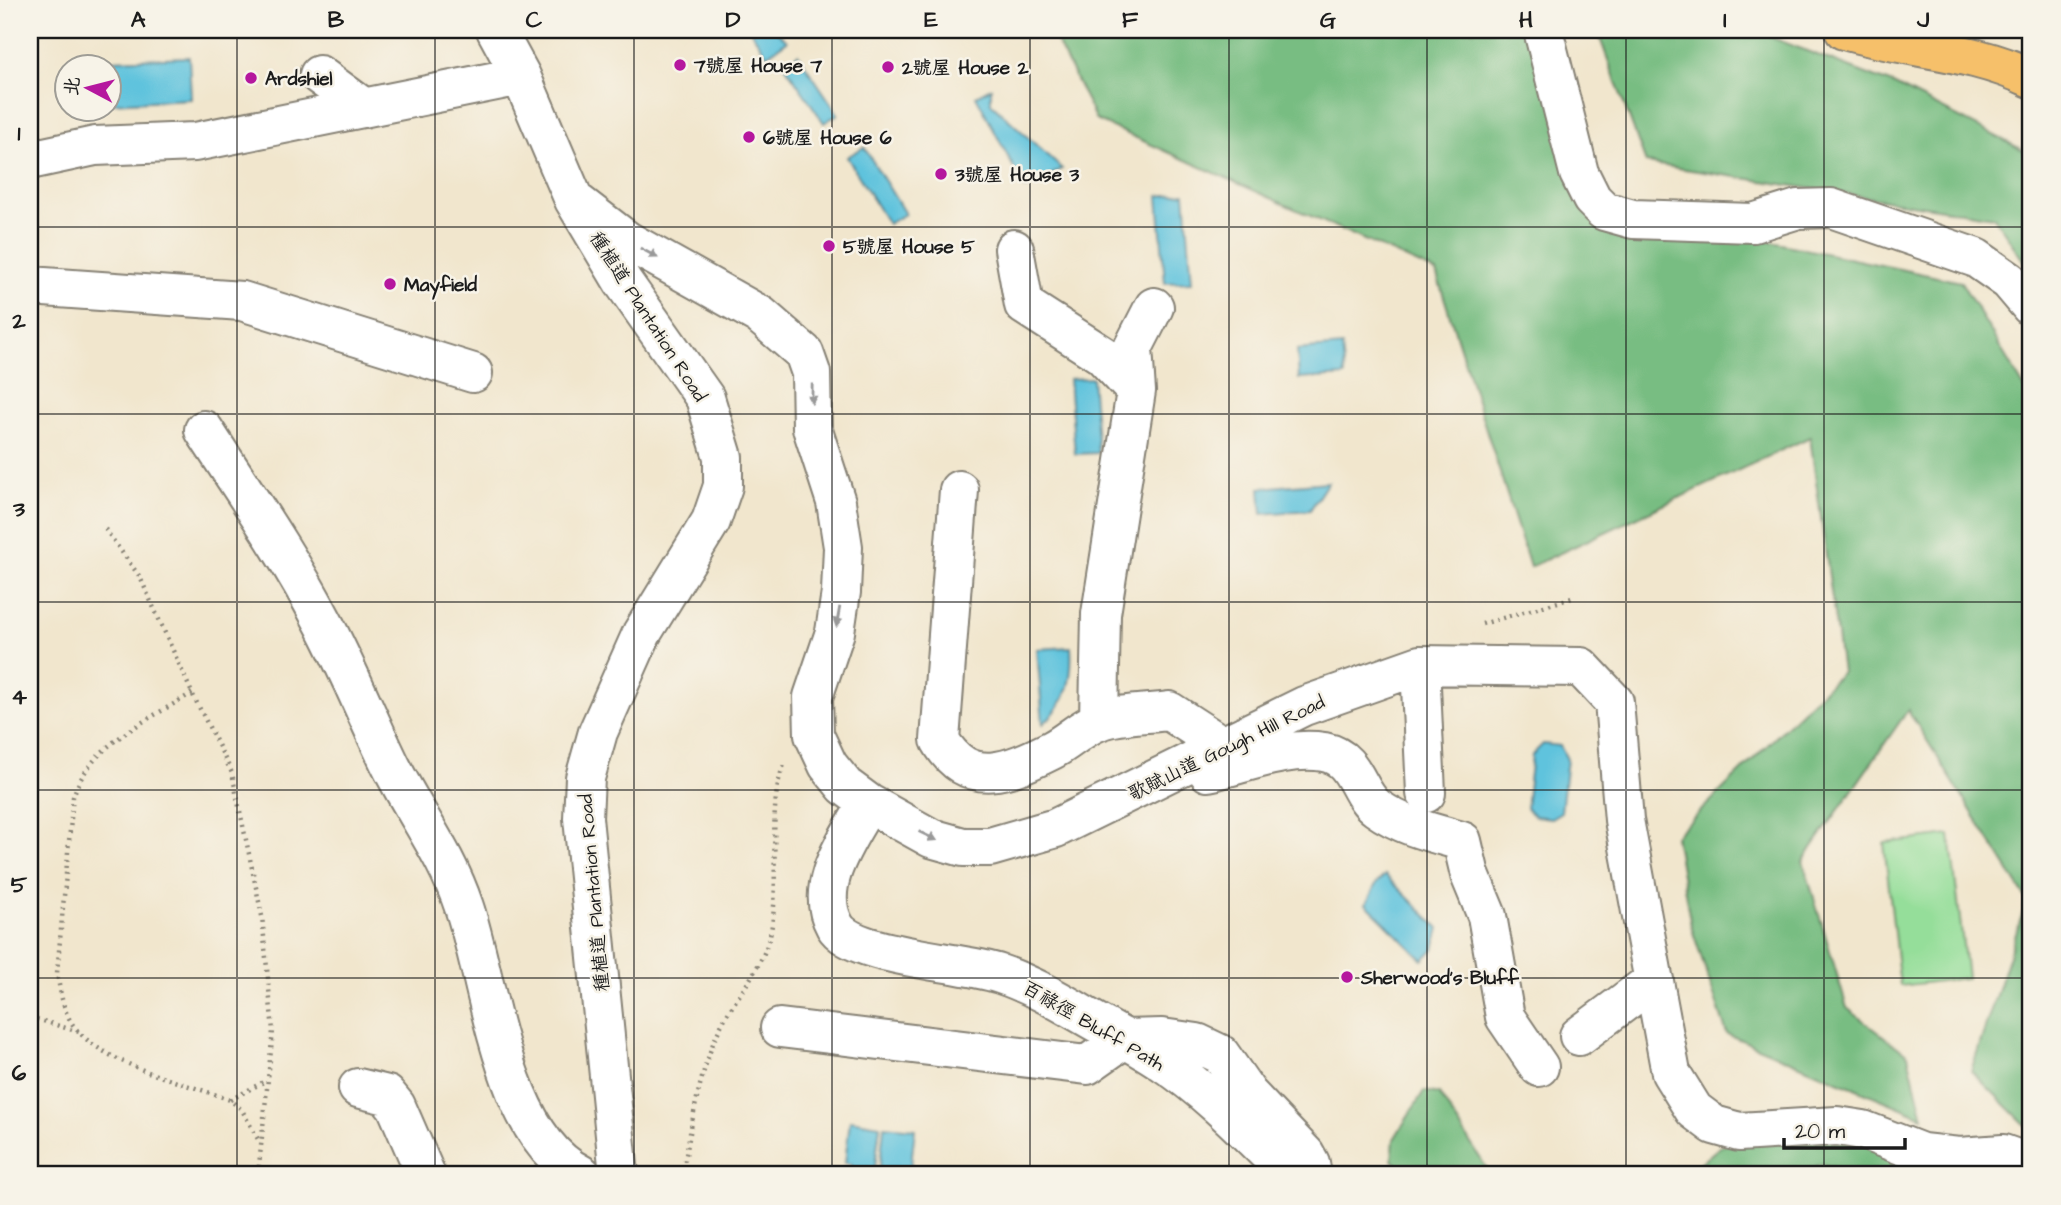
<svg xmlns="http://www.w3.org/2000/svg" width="2061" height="1205" viewBox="0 0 2061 1205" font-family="'Architects Daughter','LXGW WenKai TC',sans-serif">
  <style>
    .green { fill: #95de9a; stroke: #587d5b; stroke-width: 2 }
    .forest { fill: #78bd82; stroke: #4a6c4f; stroke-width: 2 }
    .water { fill: #5fc3dd; stroke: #3e707c; stroke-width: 2 }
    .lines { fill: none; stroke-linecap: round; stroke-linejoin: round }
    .minor-casing { stroke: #868174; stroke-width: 42 }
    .major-casing { stroke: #868174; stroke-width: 42 }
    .path { stroke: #868174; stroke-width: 4.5; stroke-dasharray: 2 5; stroke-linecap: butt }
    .minor { stroke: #fff; stroke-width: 38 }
    .major { stroke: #f6c06b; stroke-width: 38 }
    .oneway { fill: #999 }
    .grid { fill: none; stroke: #1c1c1c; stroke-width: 2; stroke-opacity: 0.55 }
    .poi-dot { fill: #b5179e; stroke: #f7f3e8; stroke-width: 2.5 }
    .labels { text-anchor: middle; stroke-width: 5; stroke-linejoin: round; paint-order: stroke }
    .poi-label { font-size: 19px; font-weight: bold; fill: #1c1c1c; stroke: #f7f3e8; text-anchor: start }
    .street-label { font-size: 19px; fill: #1c1c1c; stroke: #f7f3e8 }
    .neatline { fill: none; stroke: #1c1c1c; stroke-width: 2.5 }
    .grid-label { font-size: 23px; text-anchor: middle; font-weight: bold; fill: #1c1c1c }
  </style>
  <rect width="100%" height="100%" fill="#f7f3e8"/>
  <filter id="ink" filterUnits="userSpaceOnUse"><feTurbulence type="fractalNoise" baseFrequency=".0143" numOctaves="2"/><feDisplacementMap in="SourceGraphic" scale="14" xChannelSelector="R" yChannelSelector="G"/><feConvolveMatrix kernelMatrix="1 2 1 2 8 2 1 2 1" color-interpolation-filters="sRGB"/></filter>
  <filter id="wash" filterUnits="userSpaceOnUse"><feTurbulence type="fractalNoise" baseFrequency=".00686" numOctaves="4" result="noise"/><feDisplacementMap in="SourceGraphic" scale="28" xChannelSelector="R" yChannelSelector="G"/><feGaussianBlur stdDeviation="1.57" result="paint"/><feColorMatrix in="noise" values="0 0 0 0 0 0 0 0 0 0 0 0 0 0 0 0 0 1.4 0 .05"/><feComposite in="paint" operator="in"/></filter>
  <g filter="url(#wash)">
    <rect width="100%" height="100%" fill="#f1e6cd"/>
    <path class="green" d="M 1950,835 L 1967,978 L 1900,986 L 1884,843 Z"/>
    <path class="forest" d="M 1051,30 L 1543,30 L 1606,207 L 1961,282 L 2031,399 L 2031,1130 L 1971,1071 L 2027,900 L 1908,710 L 1803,861 L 1847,1008 L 1908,1055 L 1923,1117 L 1727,1034 L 1691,926 L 1675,836 L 1842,672 L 1810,437 L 1530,567 L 1436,272 L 1096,120 Z
      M 1597,30 L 1752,30 L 1895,85 L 2031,154 L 2031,272 L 1994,217 L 1646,163 Z
      M 1424,1091 L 1439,1094 L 1491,1175 L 1408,1175 L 1392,1160 L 1394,1139 Z
      M 1839,1134 L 1917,1162 L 1936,1175 L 1855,1175 L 1822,1164 L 1793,1175 L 1686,1175 L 1722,1145 Z"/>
    <path class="water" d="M 750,30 L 776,30 L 787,41 L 767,55 Z
      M 798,54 L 838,114 L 824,123 L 784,64 Z
      M 189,57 L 191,99 L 109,103 L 108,66 L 86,66 L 86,61 Z
      M 991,88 L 991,103 L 1062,169 L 1025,189 L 976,96 Z
      M 864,147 L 905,214 L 888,224 L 847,157 Z
      M 1185,193 L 1192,282 L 1165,283 L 1158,196 Z
      M 1342,346 L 1345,376 L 1299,379 L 1297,350 Z
      M 1092,378 L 1098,453 L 1075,454 L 1069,379 Z
      M 1328,482 L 1310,510 L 1262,514 L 1260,488 Z
      M 1071,647 C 1073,678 1068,703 1043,724 L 1037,649 Z
      M 1543,744 L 1560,746 L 1567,759 L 1561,812 L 1551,818 L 1535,816 L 1526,808 L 1532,755 Z
      M 1385,875 L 1439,928 L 1434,949 L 1423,960 L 1366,904 L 1376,884 Z
      M 850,1120 L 880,1125 L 874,1175 L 850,1175 L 852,1164 L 845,1163 Z
      M 884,1126 L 915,1129 L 910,1172 L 879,1175 Z"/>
  </g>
  <g filter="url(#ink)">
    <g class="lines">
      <defs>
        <path id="minor" d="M 496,30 L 521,76 L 574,200 L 623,282 L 705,398 L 723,457 L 723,486 L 711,521 L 642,633 L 598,732 L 585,778 L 583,818 L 619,1175
          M 1543,30 L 1579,173 L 1592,199 L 1604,211 L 1633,219 L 1753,223 L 1798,209 L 1831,208 L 1976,258 L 2009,281 L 2031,307
          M 319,75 L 364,108
          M 30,160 L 95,146 L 195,142 L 521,76
          M 574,200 L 626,240 L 760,315 L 804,353 L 811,373 L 812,428 L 836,502 L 843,547 L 841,592 L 835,632 L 813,697 L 814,735 L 828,765 L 845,786 L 868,803 L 931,838 L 963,847 L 990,847 L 1056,828 L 1304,706 L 1420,665 L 1581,667 L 1614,702 L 1624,820 L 1671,1073 L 1694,1110 L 1714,1125 L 1739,1132 L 1837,1126 L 1863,1130 L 1922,1153 L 1959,1157 L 2003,1154 L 2031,1164
          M 1014,249 L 1024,305 L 1102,355 L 1136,391
          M 30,286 L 242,301 L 473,373
          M 204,430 C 244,492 287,553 321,618 C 347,666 367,717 391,766 C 415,814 447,855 464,907 C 490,984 502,1136 582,1175
          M 959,490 L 940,740 C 969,790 1010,771 1052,750 C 1068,742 1082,727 1099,721 C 1119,713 1148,714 1169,711 L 1223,746
          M 1420,665 L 1426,793
          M 1099,720 L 1101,614 L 1136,391 L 1133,348 L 1154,307
          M 1208,772 C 1245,764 1285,746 1324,752 C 1357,758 1356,793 1377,808 C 1402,826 1433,833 1462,841 L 1470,875 L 1487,916 L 1505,1017 L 1539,1067
          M 868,803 C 849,838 812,885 835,926 C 853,957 962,961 1000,974 C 1030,984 1058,1000 1085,1016 C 1111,1031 1138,1045 1163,1062 C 1210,1093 1250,1136 1290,1175
          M 780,1028 L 1087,1065 L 1124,1039 L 1162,1038 L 1197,1043 L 1220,1054 L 1248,1094 L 1305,1154 L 1310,1163 L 1312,1175
          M 1579,1036 L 1654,980
          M 358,1088 L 387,1095 L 396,1106 L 426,1175"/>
        <path id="major" d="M 1844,30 C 1907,49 1971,49 2031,78"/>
      </defs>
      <use href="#minor" class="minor-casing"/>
      <use href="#major" class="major-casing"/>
      <path class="path" d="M 105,529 L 140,577 L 192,693 L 232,773 L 262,916 L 273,1031 L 258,1175
        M 1482,624 L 1575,597
        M 192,693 C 147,721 90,744 73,797 L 57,973 C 60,991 63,1011 73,1025 C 103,1066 185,1082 230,1100 L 242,1110 L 260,1143
        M 30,1017 L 79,1032
        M 230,1100 L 267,1080
        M 682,1175 C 692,1127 698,1074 719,1030 C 735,996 761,972 770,935 C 782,884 765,808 784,765"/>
      <use href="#minor" class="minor"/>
      <use href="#major" class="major"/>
    </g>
    <defs><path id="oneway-solid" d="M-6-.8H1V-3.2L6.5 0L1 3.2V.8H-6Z" transform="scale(1.75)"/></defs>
    <g class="oneway">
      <use href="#oneway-solid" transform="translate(649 253) rotate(29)"/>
      <use href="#oneway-solid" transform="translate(812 394) rotate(91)"/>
      <use href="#oneway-solid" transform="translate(838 617) rotate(100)"/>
      <use href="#oneway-solid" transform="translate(928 836) rotate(26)"/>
    </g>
  </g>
  <path class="grid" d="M 237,30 L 237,1175M 435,30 L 435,1175M 634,30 L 634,1175M 832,30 L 832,1175M 1030,30 L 1030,1175M 1229,30 L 1229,1175M 1427,30 L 1427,1175M 1626,30 L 1626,1175M 1824,30 L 1824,1175M 30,227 L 2031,227M 30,414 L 2031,414M 30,602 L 2031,602M 30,790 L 2031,790M 30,978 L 2031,978"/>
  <g class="poi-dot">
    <circle cx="680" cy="65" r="7"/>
    <circle cx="888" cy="67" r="7"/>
    <circle cx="251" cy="78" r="7"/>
    <circle cx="749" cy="137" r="7"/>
    <circle cx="941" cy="174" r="7"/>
    <circle cx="829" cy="246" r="7"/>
    <circle cx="390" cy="284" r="7"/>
    <circle cx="1347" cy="977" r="7"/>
  </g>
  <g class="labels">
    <g class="poi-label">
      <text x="694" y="72">7號屋 House 7</text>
      <text x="902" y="74">2號屋 House 2</text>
      <text x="265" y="85">Ardshiel</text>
      <text x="763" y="144">6號屋 House 6</text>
      <text x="955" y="181">3號屋 House 3</text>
      <text x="843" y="253">5號屋 House 5</text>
      <text x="404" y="291">Mayfield</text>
      <text x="1361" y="984">Sherwood's Bluff</text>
    </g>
    <g class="street-label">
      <text transform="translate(649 316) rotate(57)" y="7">種植道 Plantation Road</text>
      <text transform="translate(1226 747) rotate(-26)" y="7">歌賦山道 Gough Hill Road</text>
      <text transform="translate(593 893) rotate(-95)" y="7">種植道 Plantation Road</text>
      <text transform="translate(1094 1025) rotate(30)" y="7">百祿徑 Bluff Path</text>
    </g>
  </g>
  <rect width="2061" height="1205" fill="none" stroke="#f7f3e8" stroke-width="77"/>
  <g transform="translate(88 88) rotate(277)"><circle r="33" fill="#f7f3e8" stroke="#9f9d96" stroke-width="2"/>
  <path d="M0-5L12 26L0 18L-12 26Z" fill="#b5179e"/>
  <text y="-10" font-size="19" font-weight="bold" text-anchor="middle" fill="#1c1c1c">北</text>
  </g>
  <path d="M1784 1138v10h121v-10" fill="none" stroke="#1c1c1c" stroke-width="3.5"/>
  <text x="1795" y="1138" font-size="21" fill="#1c1c1c" stroke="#f7f3e8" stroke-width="5" paint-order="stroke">20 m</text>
  <rect x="38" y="38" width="1984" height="1128" class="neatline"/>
  <g class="grid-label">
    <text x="138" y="27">A</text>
    <text x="336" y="27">B</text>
    <text x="534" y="27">C</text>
    <text x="733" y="27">D</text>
    <text x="931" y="27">E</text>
    <text x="1130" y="27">F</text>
    <text x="1328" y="27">G</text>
    <text x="1526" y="27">H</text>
    <text x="1725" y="27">I</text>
    <text x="1923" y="27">J</text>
    <text x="19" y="140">1</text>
    <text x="19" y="328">2</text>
    <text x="19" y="516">3</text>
    <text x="19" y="704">4</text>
    <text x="19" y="892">5</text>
    <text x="19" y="1080">6</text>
  </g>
</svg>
